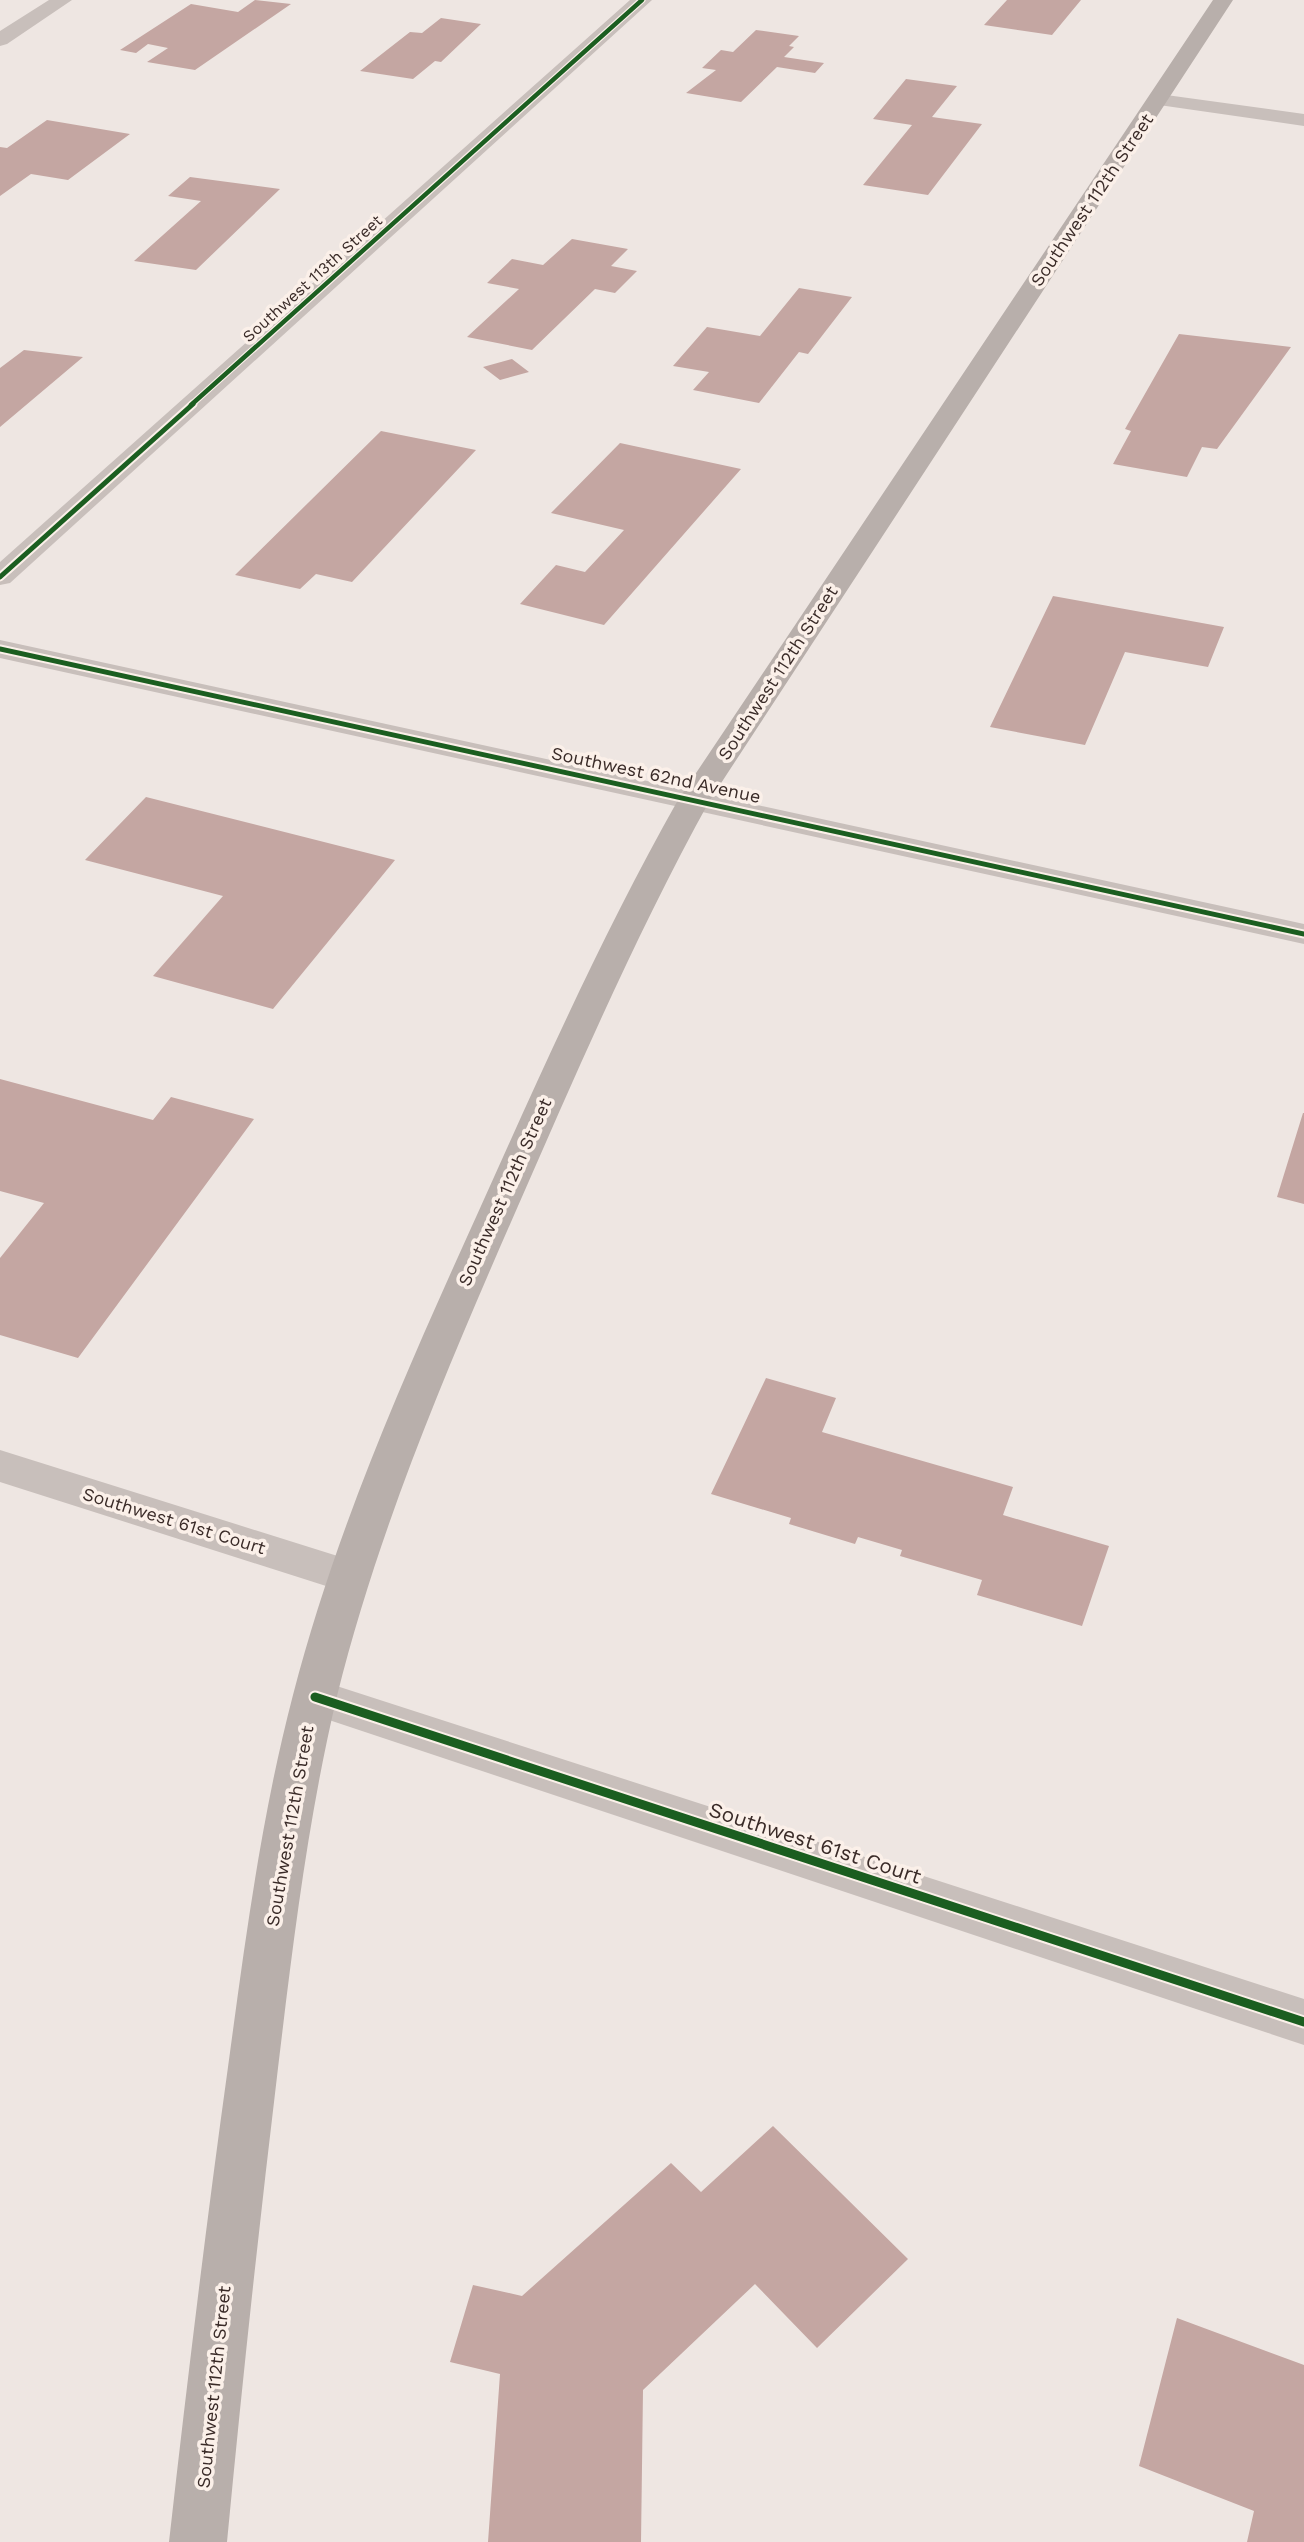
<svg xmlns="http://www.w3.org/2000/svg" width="1304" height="2542" viewBox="0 0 1304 2542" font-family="'Work Sans',sans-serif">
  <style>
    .building { fill: #c4a6a2 }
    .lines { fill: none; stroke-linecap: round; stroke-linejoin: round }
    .minor { fill: #c8bfbb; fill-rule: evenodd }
    .tertiary { fill: #c8bfbb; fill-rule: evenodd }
    .secondary { fill: #b8afab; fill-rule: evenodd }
    .cycleway-far2-casing { stroke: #fbf0e9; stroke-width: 7 }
    .cycleway-far1-casing { stroke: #fbf0e9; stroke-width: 9 }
    .cycleway-casing { stroke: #fbf0e9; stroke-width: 13 }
    .cycleway-far2 { stroke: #1b5e20; stroke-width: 4.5 }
    .cycleway-far1 { stroke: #1b5e20; stroke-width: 5 }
    .cycleway { stroke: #1b5e20; stroke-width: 9 }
    .labels { text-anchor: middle; stroke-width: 7; stroke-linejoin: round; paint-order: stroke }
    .far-street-label { font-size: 16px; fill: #3a2b28; stroke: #fbf0e9 }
    .street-label { font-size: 18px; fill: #3a2b28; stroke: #fbf0e9 }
    .near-street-label { font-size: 21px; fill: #3a2b28; stroke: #fbf0e9 }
  </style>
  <rect width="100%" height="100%" fill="#eee6e2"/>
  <path class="building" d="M 255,0 L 291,4 L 195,70 L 147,62 L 168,48 L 148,44 L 136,53 L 120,50 L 191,4 L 238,12 Z
    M 1007,0 L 1081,0 L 1052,35 L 984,25 Z
    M 441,18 L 481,24 L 441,62 L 435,61 L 413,79 L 360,71 L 410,32 L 422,33 Z
    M 756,30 L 799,36 L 789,46 L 794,47 L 784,57 L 824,63 L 815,73 L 777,67 L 741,102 L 686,93 L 716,70 L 702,68 L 721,50 L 733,52 Z
    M 906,79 L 957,86 L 932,117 L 982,124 L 928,195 L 863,185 L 912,125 L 873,119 Z
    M 47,120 L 130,134 L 68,180 L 31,174 L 0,196 L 0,147 L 7,148 Z
    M 190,177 L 280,189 L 196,270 L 134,261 L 201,201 L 168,196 Z
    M 572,239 L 628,249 L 611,266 L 637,271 L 615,293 L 595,289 L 532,350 L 467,337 L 519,289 L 487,283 L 512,259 L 543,265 Z
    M 799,288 L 852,297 L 808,354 L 799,352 L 759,403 L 693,390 L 709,372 L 673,366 L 707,327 L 760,336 Z
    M 1179,334 L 1291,347 L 1217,449 L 1202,447 L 1187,477 L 1113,464 L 1131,431 L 1125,429 Z
    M 24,350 L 83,357 L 0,427 L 0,368 Z
    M 512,359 L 529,372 L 500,380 L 483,367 Z
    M 381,431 L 476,450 L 352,582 L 316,574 L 300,589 L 235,575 Z
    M 620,443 L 741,469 L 604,625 L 520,604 L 556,565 L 585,572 L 624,530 L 551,513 Z
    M 1053,596 L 1224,627 L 1208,667 L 1125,652 L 1085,745 L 990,727 Z
    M 146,797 L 395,860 L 273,1009 L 153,976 L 223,896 L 85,860 Z
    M 0,1079 L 153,1120 L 171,1097 L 254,1119 L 78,1358 L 0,1335 L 0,1258 L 44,1203 L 0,1191 Z
    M 1303,1113 L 1304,1113 L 1304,1204 L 1277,1197 Z
    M 766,1378 L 836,1398 L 822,1432 L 1013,1487 L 1003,1515 L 1109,1546 L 1082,1626 L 977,1595 L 982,1580 L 900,1556 L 902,1550 L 858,1537 L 855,1544 L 789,1524 L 791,1518 L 711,1494 Z
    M 773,2126 L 908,2259 L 817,2348 L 755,2284 L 643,2390 L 641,2542 L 488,2542 L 500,2374 L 450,2362 L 473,2285 L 522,2296 L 671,2163 L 701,2192 Z
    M 1177,2318 L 1304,2365 L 1304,2542 L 1247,2542 L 1254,2511 L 1139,2466 Z"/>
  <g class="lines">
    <path class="minor" d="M 49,0 L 72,0 L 7,44 L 0,46 L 0,31 Z
      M 630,0 L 652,0 L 10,583 L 0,585 L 0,562 Z
      M 1159,94 L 1304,114 L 1304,126 L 1152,104 L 1149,100 L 1152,96 Z
      M 0,1450 L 363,1564 L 370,1576 L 363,1588 L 348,1593 L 0,1482 Z
      M 315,1679 L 1304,1999 L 1304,2045 L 299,1710 L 293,1697 L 299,1684 Z"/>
    <path class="tertiary" d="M 0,640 L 1304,924 L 1304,944 L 0,658 Z"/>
    <path class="secondary" d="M 1213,0 L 1233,0 L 710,800 C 637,932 578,1069 518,1206 C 448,1366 379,1527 337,1696 C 308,1818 293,1943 278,2068 C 259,2226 242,2384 227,2542 L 169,2542 C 187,2383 206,2225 228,2067 C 245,1942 261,1817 293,1695 C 337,1525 409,1365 481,1206 C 543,1068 604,931 678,800 Z"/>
    <defs>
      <path id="cycleway-far2" d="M 191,405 L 642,0"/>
      <path id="cycleway-far1" d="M 0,577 L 193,404
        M 0,649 L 1304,934"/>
      <path id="cycleway" d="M 315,1697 L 1304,2022"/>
    </defs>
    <use href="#cycleway-far2" class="cycleway-far2-casing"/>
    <use href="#cycleway-far1" class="cycleway-far1-casing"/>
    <use href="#cycleway" class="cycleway-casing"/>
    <use href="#cycleway-far2" class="cycleway-far2"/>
    <use href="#cycleway-far1" class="cycleway-far1"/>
    <use href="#cycleway" class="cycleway"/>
  </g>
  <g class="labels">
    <g class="far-street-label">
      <text transform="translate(312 278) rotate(-42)" y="6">Southwest 113th Street</text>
    </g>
    <g class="street-label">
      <text transform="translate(1092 200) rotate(-56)" y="6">Southwest 112th Street</text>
      <text transform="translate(778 673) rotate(-57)" y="6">Southwest 112th Street</text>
      <text transform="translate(656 775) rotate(12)" y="6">Southwest 62nd Avenue</text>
      <text transform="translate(505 1192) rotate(-66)" y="6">Southwest 112th Street</text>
      <text transform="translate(174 1521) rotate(17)" y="6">Southwest 61st Court</text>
      <text transform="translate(290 1826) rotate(-80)" y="6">Southwest 112th Street</text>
      <text transform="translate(214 2387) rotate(-84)" y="6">Southwest 112th Street</text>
    </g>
    <g class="near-street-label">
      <text transform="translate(815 1843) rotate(18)" y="7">Southwest 61st Court</text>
    </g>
  </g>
</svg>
